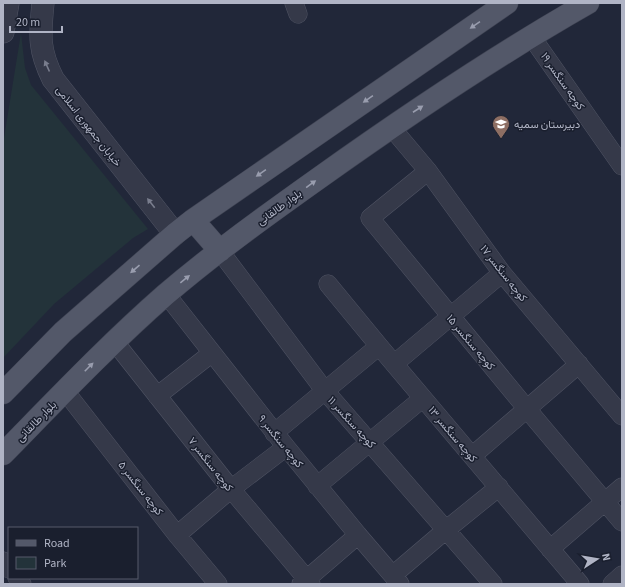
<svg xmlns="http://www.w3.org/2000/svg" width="625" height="587" viewBox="0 0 625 587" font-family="'Source Sans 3',Vazirmatn,sans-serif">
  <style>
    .green { fill: #23333a }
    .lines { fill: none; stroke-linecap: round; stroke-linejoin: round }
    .minor-casing { stroke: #505464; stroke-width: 19 }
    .tertiary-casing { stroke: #505464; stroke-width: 23 }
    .primary-casing { stroke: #3e4252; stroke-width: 23 }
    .minor { stroke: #353949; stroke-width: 18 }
    .tertiary { stroke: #353949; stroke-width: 22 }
    .primary { stroke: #535869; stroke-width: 22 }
    .oneway { fill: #999dae }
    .oneway2 { fill: #797d8d }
    .labels { text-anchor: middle; stroke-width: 3; stroke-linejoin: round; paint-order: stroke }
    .street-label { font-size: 11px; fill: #b0b4c5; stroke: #1a1f2e }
    .poi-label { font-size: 11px; fill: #b0b4c5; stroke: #1a1f2e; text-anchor: start }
  </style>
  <rect width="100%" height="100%" fill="#212739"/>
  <path class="green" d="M 21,33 L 25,68 L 31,85 L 148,229 L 133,238 L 54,304 L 3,358 L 3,144 Z"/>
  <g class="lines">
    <defs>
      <path id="minor" d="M 294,3 L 298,14
        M 531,36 L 622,166
        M 391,127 L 428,171 L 502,273 L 622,416
        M 428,171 L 370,218 L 527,409 L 622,522
        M 220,251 L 325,391 L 493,584
        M 328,284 L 379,346 L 580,584
        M 166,294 L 286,447 L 358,535 L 400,584
        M 114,341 L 231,489 L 311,584
        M 394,364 L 502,273
        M 65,391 L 177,535 L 218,584
        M 157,396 L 212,353
        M 274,433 L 379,346
        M 472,456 L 579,364
        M 317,486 L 423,398
        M 177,535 L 231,489 L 286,447
        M 550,549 L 622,487
        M 3,561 L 9,569
        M 393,575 L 447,529 L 499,487
        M 17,578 L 22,584
        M 301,584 L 358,535
        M 612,584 L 622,575"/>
      <path id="tertiary" d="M 43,3 C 40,35 38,49 53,79 L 175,234
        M 3,32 L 8,3"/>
      <path id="primary" d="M 193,220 L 220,251
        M 3,393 L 63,332 L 175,234 L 193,220 L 507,3
        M 3,454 C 56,400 108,345 165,295 C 214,253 267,215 319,178 C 406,116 495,56 588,3"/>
    </defs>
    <use href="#minor" class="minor-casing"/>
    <use href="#tertiary" class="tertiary-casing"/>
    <use href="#primary" class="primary-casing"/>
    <use href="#minor" class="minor"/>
    <use href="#tertiary" class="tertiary"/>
    <use href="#primary" class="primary"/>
  </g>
  <defs><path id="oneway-solid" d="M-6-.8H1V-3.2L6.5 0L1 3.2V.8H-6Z"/></defs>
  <g class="oneway">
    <use href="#oneway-solid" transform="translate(475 25) rotate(146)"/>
    <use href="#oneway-solid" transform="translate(368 99) rotate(145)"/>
    <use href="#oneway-solid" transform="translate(418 109) rotate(-33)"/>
    <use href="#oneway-solid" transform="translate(261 173) rotate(145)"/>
    <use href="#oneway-solid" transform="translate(311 184) rotate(-36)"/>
    <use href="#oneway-solid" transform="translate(135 269) rotate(139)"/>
    <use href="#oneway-solid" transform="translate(185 279) rotate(-39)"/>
    <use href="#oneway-solid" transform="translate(89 367) rotate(-45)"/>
  </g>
  <g class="oneway2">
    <use href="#oneway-solid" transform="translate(47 66) rotate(-114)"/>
    <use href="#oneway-solid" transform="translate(151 203) rotate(-128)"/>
  </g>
  <defs>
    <symbol id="school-pin" viewBox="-11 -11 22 30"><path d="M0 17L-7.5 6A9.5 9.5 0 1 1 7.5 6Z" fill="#8d6e63" stroke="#1a1f2e"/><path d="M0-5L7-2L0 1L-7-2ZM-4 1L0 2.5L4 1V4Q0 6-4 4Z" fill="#fff"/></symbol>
  </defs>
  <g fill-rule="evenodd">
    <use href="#school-pin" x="491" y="114" width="20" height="27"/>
  </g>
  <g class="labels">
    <g class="street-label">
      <text transform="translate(563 81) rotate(55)" y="4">کوچه سنگسر ۱۹</text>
      <text transform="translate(89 126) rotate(52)" y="4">خیابان جمهوری اسلامی</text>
      <text transform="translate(279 207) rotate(-36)" y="4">بلوار طالقانی</text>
      <text transform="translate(504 273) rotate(52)" y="4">کوچه سنگسر ۱۷</text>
      <text transform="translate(471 342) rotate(50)" y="4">کوچه سنگسر ۱۵</text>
      <text transform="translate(36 421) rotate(-46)" y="4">بلوار طالقانی</text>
      <text transform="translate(352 422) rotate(48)" y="4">کوچه سنگسر ۱۱</text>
      <text transform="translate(453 434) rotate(50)" y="4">کوچه سنگسر ۱۳</text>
      <text transform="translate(281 441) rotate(51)" y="4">کوچه سنگسر ۹</text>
      <text transform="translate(211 464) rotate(52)" y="4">کوچه سنگسر ۷</text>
      <text transform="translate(141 488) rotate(52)" y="4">کوچه سنگسر ۵</text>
    </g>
    <g class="poi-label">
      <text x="514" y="128">دبیرستان سمیه</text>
    </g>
  </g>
  <rect width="625" height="587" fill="none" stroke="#b0b4c5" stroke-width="8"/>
  <rect x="8" y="527" width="130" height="52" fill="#1a1f2e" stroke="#565b6a"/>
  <rect x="16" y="540" width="20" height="6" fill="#535869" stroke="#565b6a"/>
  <text x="44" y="547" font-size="12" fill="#b0b4c5">Road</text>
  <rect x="16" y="557" width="20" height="12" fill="#23333a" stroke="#565b6a"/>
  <text x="44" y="567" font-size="12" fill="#b0b4c5">Park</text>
  <g transform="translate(597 559) rotate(78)" stroke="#1a1f2e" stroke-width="3" paint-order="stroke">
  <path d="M0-3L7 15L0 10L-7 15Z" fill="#b0b4c5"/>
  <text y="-6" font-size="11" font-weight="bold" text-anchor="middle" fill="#b0b4c5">N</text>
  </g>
  <path d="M10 26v6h52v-6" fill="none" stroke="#b0b4c5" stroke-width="2"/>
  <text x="16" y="26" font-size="12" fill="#b0b4c5" stroke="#1a1f2e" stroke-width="3" paint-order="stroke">20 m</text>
</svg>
